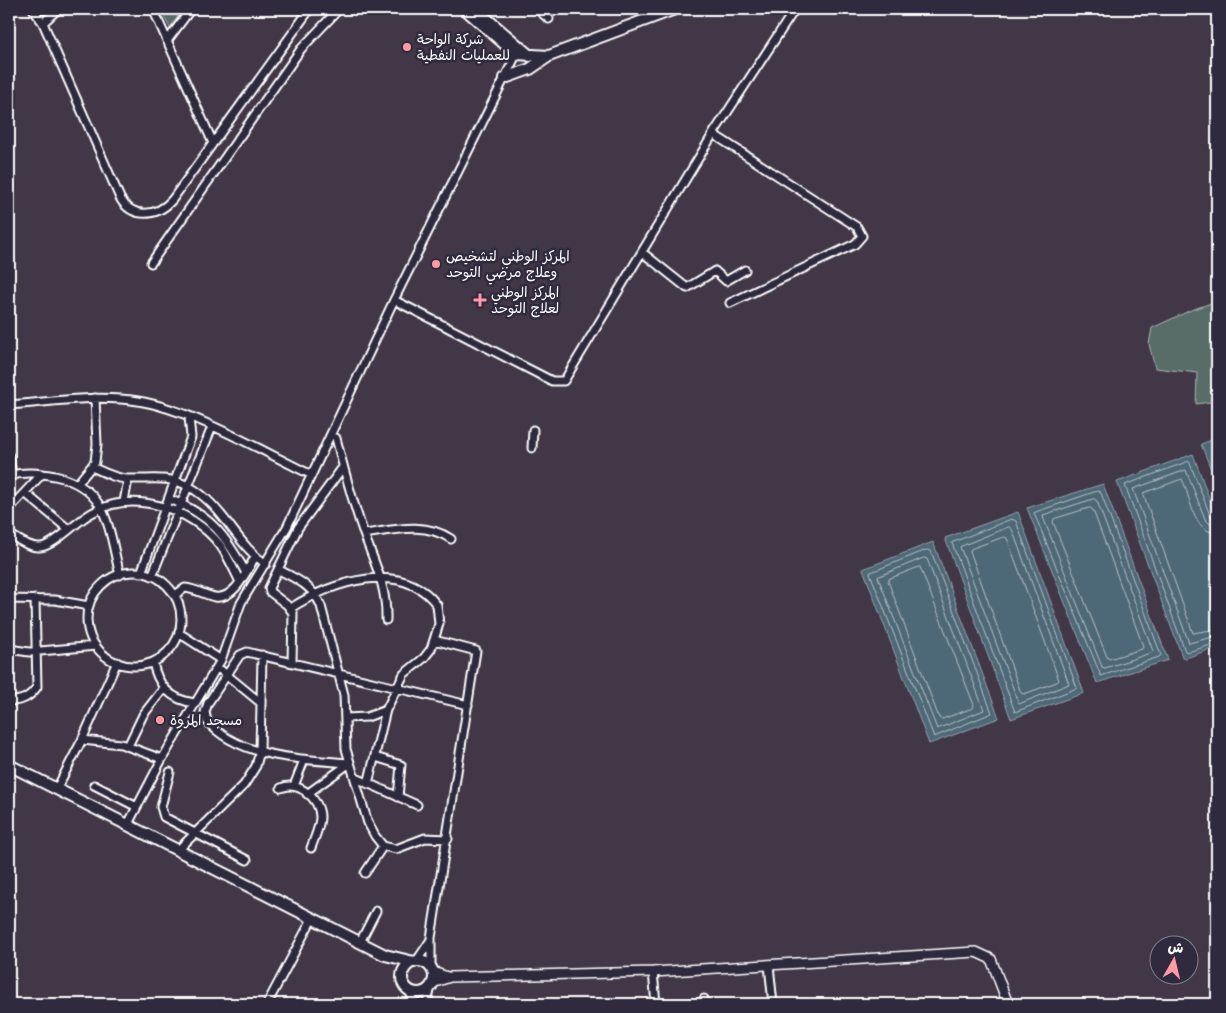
<svg xmlns="http://www.w3.org/2000/svg" width="1226" height="1013" viewBox="0 0 1226 1013" font-family="'Shantell Sans','Playpen Sans Arabic',sans-serif">
  <style>
    .green { fill: #596d67; stroke: #acb6b3 }
    .water { fill: #4e6776; stroke: #95a4ad }
    .lines { fill: none; stroke-linecap: round; stroke-linejoin: round }
    .shore { stroke: #b8c2c8; stroke-width: 1 }
    .minor-casing { stroke: #fff; stroke-width: 11 }
    .tertiary-casing { stroke: #fff; stroke-width: 12 }
    .secondary-casing { stroke: #fff; stroke-width: 14 }
    .minor { stroke: #2f2a3d; stroke-width: 7 }
    .tertiary { stroke: #2f2a3d; stroke-width: 9 }
    .secondary { stroke: #2f2a3d; stroke-width: 10 }
    .poi-dot { fill: #ff9aa2; stroke: #2f2a3d; stroke-width: 2 }
    .labels { text-anchor: middle; stroke-width: 5; stroke-linejoin: round; paint-order: stroke }
    .poi-label { font-size: 14px; fill: #fff; stroke: #2f2a3d; text-anchor: start }
  </style>
  <rect width="100%" height="100%" fill="#413747"/>
  <filter id="ink" filterUnits="userSpaceOnUse"><feTurbulence type="fractalNoise" baseFrequency=".02" numOctaves="2"/><feDisplacementMap in="SourceGraphic" scale="10" xChannelSelector="R" yChannelSelector="G"/><feConvolveMatrix kernelMatrix="1 2 1 2 8 2 1 2 1" color-interpolation-filters="sRGB"/></filter>
  <g filter="url(#ink)">
    <path class="green" d="M 160,9 L 183,9 L 170,28 Z
      M 1217,301 L 1217,401 L 1196,404 L 1197,373 L 1155,368 L 1149,344 L 1152,328 L 1191,310 Z"/>
    <path class="water" d="M 1217,438 L 1217,485 L 1201,444 Z
      M 1193,454 L 1217,520 L 1217,647 L 1183,659 L 1117,482 Z
      M 1103,484 L 1168,660 L 1097,683 L 1027,508 Z
      M 1018,512 L 1084,693 L 1011,719 L 945,538 Z
      M 933,542 L 999,718 L 929,744 L 863,569 Z"/>
    <g class="lines">
      <path class="shore" d="M 1098,491 L 1101,493 L 1161,655 L 1159,657 L 1101,676 L 1034,513 Z
        M 1094,499 L 1097,501 L 1153,651 L 1151,653 L 1105,668 L 1102,667 L 1043,517 L 1044,515 Z
        M 1090,508 L 1093,510 L 1143,646 L 1142,649 L 1109,659 L 1107,657 L 1053,522 L 1054,519 Z
        M 1012,519 L 1016,521 L 1077,688 L 1015,712 L 952,543 Z
        M 1217,519 L 1210,515 L 1189,461 L 1125,485 L 1185,651 L 1188,652 L 1217,643
        M 1217,525 L 1210,524 L 1205,519 L 1186,470 L 1133,489 L 1189,643 L 1217,636
        M 1009,527 L 1012,529 L 1069,684 L 1019,704 L 960,547 Z
        M 1217,533 C 1192,532 1191,497 1182,479 L 1143,493 L 1193,633 L 1217,629
        M 1004,537 L 1007,538 L 1059,680 L 1057,682 L 1024,694 L 1021,693 L 970,551 L 971,549 Z
        M 927,550 L 931,551 L 992,713 L 934,737 L 870,573 Z
        M 924,558 L 927,559 L 984,710 L 937,729 L 878,577 Z
        M 920,567 L 974,705 L 973,708 L 942,719 L 939,718 L 888,581 L 889,579 Z"/>
      <defs>
        <path id="minor" d="M 33,9 L 43,23 L 120,198 C 132,219 157,217 172,200 L 310,9
          M 153,9 L 213,143
          M 537,9 L 549,19
          M 571,9 L 571,10
          M 43,23 L 58,9
          M 167,41 L 191,9
          M 713,134 L 857,227 L 862,236 L 855,244 L 730,303
          M 643,253 L 687,288 L 715,271 L 726,281 L 745,270
          M 151,263 L 301,49 L 339,9
          M 394,300 L 552,381 L 564,381 L 713,134 L 795,9
          M 9,405 C 51,402 96,394 138,401 C 190,409 262,451 310,474
          M 336,438 C 344,470 353,503 364,534 C 375,564 387,587 386,620
          M 532,448 L 533,430
          M 9,456 L 12,475
          M 92,467 C 103,472 116,479 128,479 C 151,480 166,475 188,486 C 224,505 236,545 266,564
          M 9,476 C 24,471 39,473 55,476 C 109,488 108,528 120,575
          M 78,483 L 95,462 L 97,444 L 95,398
          M 25,493 L 68,529
          M 169,499 C 210,514 226,536 246,573
          M 124,502 L 128,479
          M 9,509 L 42,474
          M 9,534 C 18,539 29,548 40,547 C 53,547 77,521 90,514 C 132,488 191,508 220,545 C 228,556 234,570 240,582
          M 364,534 C 394,530 424,521 451,539
          M 279,570 C 297,579 313,586 321,606 L 344,695 L 346,749 L 368,823 L 375,836 L 383,846 L 396,849 L 425,838 L 448,839
          M87 619a47 47 0 1 1 94 0a47 47 0 1 1-94 0Z
          M 141,573 L 191,437 L 189,417
          M 152,576 L 212,427
          M 175,595 L 185,588 C 196,589 205,595 215,597 C 235,600 247,570 255,557
          M 9,599 L 55,600 L 89,606
          M 291,608 C 331,582 402,558 437,605 L 439,624 L 431,649 L 424,658 L 404,674 L 386,710 L 368,784
          M 179,633 L 221,660
          M 9,649 L 29,652 L 96,646
          M 153,662 C 157,685 171,700 195,703
          M 292,662 L 293,613 L 287,605 L 270,592 L 269,588 L 298,528 L 343,467
          M 217,667 L 261,703
          M 9,701 C 22,701 29,698 37,687 L 35,599
          M 346,718 L 367,717 L 386,710
          M 82,740 L 121,744 L 162,759
          M 128,746 L 143,715 L 164,688
          M 375,757 L 401,765 L 398,797
          M 350,763 C 305,760 238,758 207,721 L 205,712 L 208,703 L 240,655 L 247,652 L 468,705
          M 170,772 L 161,807 L 164,817 L 247,860
          M 356,778 L 417,805
          M 94,785 L 137,807
          M 294,786 L 304,760
          M 281,788 C 299,780 320,799 320,817 C 320,827 314,839 311,848
          M 56,790 L 82,740 L 117,662
          M 307,794 L 350,763
          M 127,826 L 162,759 L 221,660 L 241,603 L 287,527 L 394,300 L 518,51
          M 177,851 L 244,785 L 256,766 L 260,751 L 262,655
          M 365,873 L 383,846
          M 360,942 L 376,911
          M 416,962 L 430,941
          M 769,965 L 773,1004
          M 431,969 L 431,938 L 476,651 L 434,640
          M 653,972 L 656,1004
          M 408,989 L 416,1004
          M 704,999 L 704,1004
          M 267,1004 L 312,919
          M 427,1004 L 431,986"/>
        <path id="tertiary" d="M 433,972 L 447,977
          M 432,983 L 450,977 L 653,972 L 976,952 L 991,959 L 1008,1004"/>
        <path id="secondary" d="M 465,9 L 516,54 L 549,56 L 675,9
          M 479,12 L 530,56
          M 505,78 L 530,69 L 549,56
          M 9,765 L 385,955 L 414,962
          M402 977a16 16 0 1 1 32 0a16 16 0 1 1-32 0Z"/>
      </defs>
      <use href="#minor" class="minor-casing"/>
      <use href="#tertiary" class="tertiary-casing"/>
      <use href="#secondary" class="secondary-casing"/>
      <use href="#minor" class="minor"/>
      <use href="#tertiary" class="tertiary"/>
      <use href="#secondary" class="secondary"/>
    </g>
  </g>
  <g class="poi-dot">
    <circle cx="407" cy="47" r="5"/>
    <circle cx="436" cy="264" r="5"/>
    <path d="M477.5 292.5h5v5h5v5h-5v5h-5v-5h-5v-5h5z"/>
    <circle cx="160" cy="720" r="5"/>
  </g>
  <g class="labels">
    <g class="poi-label">
      <text x="417" y="44">شركة الواحة<tspan x="417" dy="16">للعمليات النفطية</tspan></text>
      <text x="446" y="261">المركز الوطني لتشخيص<tspan x="446" dy="16">وعلاج مرضي التوحد</tspan></text>
      <text x="491" y="297">المركز الوطني<tspan x="491" dy="16">لعلاج التوحد</tspan></text>
      <text x="170" y="725">مسجد المروة</text>
    </g>
  </g>
  <rect width="1226" height="1013" fill="none" stroke="#2f2a3d" stroke-width="30"/>
  <rect x="15" y="15" width="1196" height="983" fill="none" stroke="#fff" stroke-width="2" filter="url(#ink)"/>
  <g transform="translate(1174 960) rotate(8)"><circle r="24" fill="#2f2a3d" stroke="#827f8b"/>
  <path d="M0-4L9 19L0 12L-9 19Z" fill="#ff9aa2"/>
  <text y="-8" font-size="14" font-weight="bold" text-anchor="middle" fill="#ffffff">ش</text>
  </g>
</svg>
